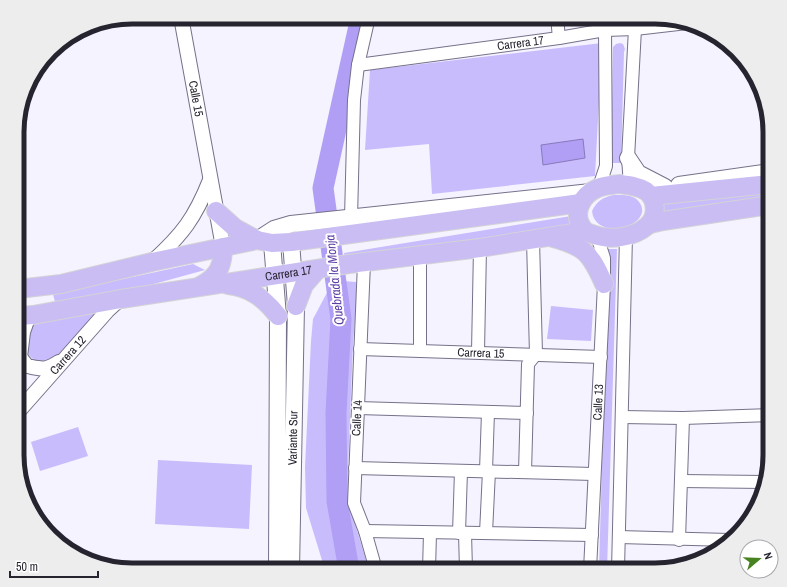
<svg xmlns="http://www.w3.org/2000/svg" width="787" height="587" viewBox="0 0 787 587" font-family="'Archivo Narrow',sans-serif">
  <style>
    .green { fill: #c9bcfd }
    .water { fill: #b19ef5; stroke: #8779ba }
    .lines { fill: none; stroke-linecap: round; stroke-linejoin: round }
    .river { stroke: #b19ef5; stroke-width: 21 }
    .minor-casing { stroke: #757189; stroke-width: 14 }
    .tertiary-casing { stroke: #757189; stroke-width: 16 }
    .secondary-casing { stroke: #757189; stroke-width: 18 }
    .primary-casing { stroke: #d4d3d5; stroke-width: 20 }
    .minor { stroke: #fff; stroke-width: 12 }
    .tertiary { stroke: #fff; stroke-width: 14 }
    .secondary { stroke: #fff; stroke-width: 16 }
    .primary { stroke: #cabdf4; stroke-width: 18 }
    .labels { text-anchor: middle; stroke-width: 4; stroke-linejoin: round; paint-order: stroke }
    .street-label { font-size: 12px; fill: #26242f; stroke: #fff }
    .water-label { font-size: 13px; font-style: italic; fill: #5e3fa4; stroke: #fff }
    .rim { fill: none; stroke: #26242f; stroke-width: 5 }
  </style>
  <rect width="100%" height="100%" fill="#f5f3ff"/>
  <path class="green" d="M 602,43 L 595,176 L 432,194 L 429,144 L 365,150 L 370,70 Z
    M 620,43 L 623,44 L 625,49 L 624,52 L 621,163 L 611,163 L 613,47 L 616,44 Z
    M 770,188 L 770,203 L 662,218 L 660,200 Z
    M 614,195 C 624,195 636,194 641,205 C 651,227 595,242 592,211 C 597,201 603,197 614,195 Z
    M 571,216 L 573,224 L 345,259 L 344,253 Z
    M 608,249 L 617,249 L 607,570 L 599,570 Z
    M 193,264 L 205,270 L 132,290 L 55,302 L 53,294 Z
    M 342,281 L 356,282 L 357,293 L 353,344 L 348,468 L 348,500 L 369,570 L 325,570 L 306,508 L 305,467 L 311,341 L 313,319 L 330,287 Z
    M 107,306 L 51,363 C 47,363 42,363 38,361 C 19,356 29,333 34,321 Z
    M 551,306 L 593,310 L 591,341 L 547,339 Z
    M 78,427 L 88,456 L 40,471 L 31,442 Z
    M 158,460 L 252,465 L 249,529 L 155,524 Z"/>
  <path class="water" d="M 583,139 L 585,158 L 543,165 L 541,145 Z"/>
  <g class="lines">
    <path class="river" d="M 349,570 L 337,501 L 336,413 L 341,319 L 323,188 L 361,17"/>
    <defs>
      <g id="minor">
        <path d="M 160,17 L 181,19"/>
        <path d="M 557,17 L 559,38"/>
        <path id="s1" d="M 358,65 L 559,38 L 605,30 L 635,29 L 687,23"/>
        <path d="M 630,185 L 628,158 L 635,29"/>
        <path d="M 599,187 L 606,166 L 605,30"/>
        <path d="M 351,218 L 354,100 L 358,65 L 369,17"/>
        <path d="M 364,263 L 354,503 L 365,531 L 376,570"/>
        <path id="s2" d="M 360,349 L 601,357"/>
        <path d="M 420,350 L 420,255"/>
        <path d="M 478,352 L 480,248"/>
        <path d="M 358,408 L 527,413"/>
        <path d="M 622,417 L 683,418 L 770,415"/>
        <path d="M 355,468 L 594,474"/>
        <path d="M 486,471 L 488,412"/>
        <path d="M 525,472 L 528,364 L 536,354 L 533,240"/>
        <path d="M 681,481 L 765,482"/>
        <path d="M 365,531 L 592,535"/>
        <path d="M 459,533 L 461,471"/>
        <path d="M 465,533 L 466,570"/>
        <path d="M 486,533 L 489,471"/>
        <path d="M 619,537 L 729,540"/>
        <path d="M 679,540 L 683,418"/>
        <path d="M 429,570 L 430,533"/>
        <path id="s3" d="M 590,570 L 604,284 L 604,258 L 597,236"/>
        <path d="M 618,570 L 626,236"/>
      </g>
      <g id="tertiary">
        <path id="s4" d="M 181,17 L 223,247"/>
        <path d="M 152,262 C 182,235 195,218 210,180"/>
        <path d="M 20,357 L 27,366 C 42,369 45,371 59,362"/>
        <path d="M 18,365 L 20,357 L 23,332 L 29,315"/>
        <path id="s5" d="M 17,413 L 108,310 L 120,299"/>
      </g>
      <path id="secondary" d="M 628,158 L 638,173 L 665,187
        M 679,185 L 770,172
        M 257,240 L 274,229 L 291,224 L 591,192
        M 291,242 L 296,306 L 291,570
        M 272,243 L 278,316 L 277,570"/>
      <g id="primary">
        <path d="M 619,184 C 629,185 638,186 646,191 C 657,199 658,217 647,226 C 633,238 609,241 592,234 C 589,233 586,232 584,230 C 571,214 581,195 598,188 C 604,185 613,185 619,184 Z"/>
        <path d="M 651,196 L 770,184"/>
        <path d="M 216,211 L 235,228 L 257,240"/>
        <path d="M 650,224 L 663,221 L 770,205"/>
        <path d="M 550,237 C 584,246 590,252 604,284"/>
        <path d="M 228,285 C 250,287 265,299 278,316"/>
        <path d="M 200,286 C 218,277 223,266 223,247"/>
        <path d="M 18,289 L 61,284 L 152,262 L 257,240 L 272,243 L 291,242 L 581,203"/>
        <path d="M 296,306 L 304,285 L 318,269"/>
        <path id="s6" d="M 18,316 L 33,315 L 121,299 L 349,264 L 480,248 L 585,231"/>
      </g>
    </defs>
    <use href="#minor" class="minor-casing"/>
    <use href="#tertiary" class="tertiary-casing"/>
    <use href="#secondary" class="secondary-casing"/>
    <use href="#primary" class="primary-casing"/>
    <use href="#minor" class="minor"/>
    <use href="#tertiary" class="tertiary"/>
    <use href="#secondary" class="secondary"/>
    <use href="#primary" class="primary"/>
  </g>
  <g class="labels">
    <g class="street-label">
      <text dy="4" stroke="none"><textPath href="#s1" startOffset="164">Carrera 17</textPath></text>
      <text dy="4" stroke="none"><textPath href="#s4" startOffset="83">Calle 15</textPath></text>
      <text dy="4" stroke="none"><textPath href="#s6" startOffset="274">Carrera 17</textPath></text>
      <text dy="4" stroke="none"><textPath href="#s2" startOffset="121">Carrera 15</textPath></text>
      <text dy="4" stroke="none"><textPath href="#s5" startOffset="77">Carrera 12</textPath></text>
      <text dy="4" stroke="none"><textPath href="#s3" startOffset="168">Calle 13</textPath></text>
      <text transform="translate(357 418) rotate(-87)" y="4">Calle 14</text>
      <text transform="translate(293 438) rotate(-89)" y="4">Variante Sur</text>
    </g>
    <g class="water-label">
      <text transform="translate(334 280) rotate(-96)" y="5">Quebrada la Monja</text>
    </g>
  </g>
  <path d="M0 0H787V587H0ZM132 24H655A108 108 0 0 1 763 132V455A108 108 0 0 1 655 563H132A108 108 0 0 1 24 455V132A108 108 0 0 1 132 24Z" fill="#eeedee" fill-rule="evenodd"/>
  <path class="rim" d="M132 24H655A108 108 0 0 1 763 132V455A108 108 0 0 1 655 563H132A108 108 0 0 1 24 455V132A108 108 0 0 1 132 24Z"/>
  <g transform="translate(759 559) rotate(71)"><circle r="19" fill="#ffffff" stroke="#a8a7ac"/>
  <path d="M0-3L7 15L0 10L-7 15Z" fill="#478320"/>
  <text y="-6" font-size="11" font-weight="bold" text-anchor="middle" fill="#26242f">N</text>
  </g>
  <path d="M10 571v6h88v-6" fill="none" stroke="#26242f" stroke-width="2"/>
  <text x="16" y="571" font-size="12" fill="#26242f" stroke="#ffffff" stroke-width="3" paint-order="stroke">50 m</text>
</svg>
